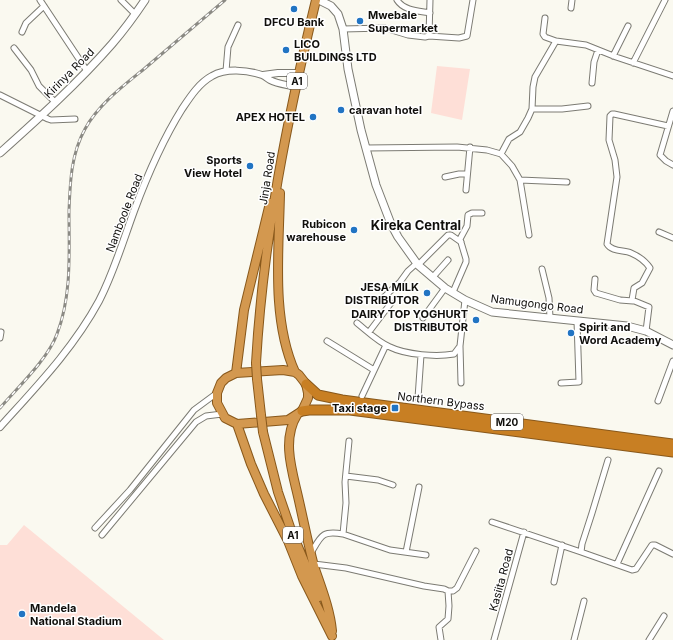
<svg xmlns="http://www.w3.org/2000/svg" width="673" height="640" viewBox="0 0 673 640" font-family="Inter,sans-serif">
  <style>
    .garden { fill: #fedfd7 }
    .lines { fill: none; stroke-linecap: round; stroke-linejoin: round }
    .minor-casing { stroke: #7c7b73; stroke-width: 7 }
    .tertiary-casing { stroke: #7c7b73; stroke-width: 8 }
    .secondary-casing { stroke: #7c7b73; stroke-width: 9 }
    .trunk-casing { stroke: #88581b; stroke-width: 10 }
    .motorway-casing { stroke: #88581b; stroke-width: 11 }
    .minor { stroke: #fff; stroke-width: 5 }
    .tertiary { stroke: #fff; stroke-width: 6 }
    .secondary { stroke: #fff; stroke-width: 7 }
    .trunk { stroke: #d3984f; stroke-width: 8 }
    .motorway { stroke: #c87f23; stroke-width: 9 }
    .rail-casing { stroke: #8b8a84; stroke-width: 3 }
    .rail { stroke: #fff; stroke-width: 1.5; stroke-dasharray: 4.5; stroke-linecap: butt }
    .trunk-bridge-casing { stroke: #88581b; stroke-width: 10; stroke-linecap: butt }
    .trunk-bridge { stroke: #d3984f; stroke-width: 8 }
    .poi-dot { fill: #2174c3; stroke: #fff; stroke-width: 1.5 }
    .labels { text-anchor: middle; stroke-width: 3; stroke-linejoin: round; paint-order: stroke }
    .shield { fill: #fff; stroke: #585755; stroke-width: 1 }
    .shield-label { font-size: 10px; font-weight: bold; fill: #100f0c }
    .poi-label { font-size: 11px; font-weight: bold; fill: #100f0c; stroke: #fff; text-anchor: end }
    .street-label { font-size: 11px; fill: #100f0c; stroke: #fff }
    .quarter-label { font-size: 13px; font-weight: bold; fill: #100f0c; stroke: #fff }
  </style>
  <rect width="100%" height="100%" fill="#faf9f0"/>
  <path class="garden" d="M 437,66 L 470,69 L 462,120 L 431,113 Z
    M 24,525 L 164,640 L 0,640 L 0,545 L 7,545 Z"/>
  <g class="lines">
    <defs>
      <path id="minor" d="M 40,0 L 87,71
        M 121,0 L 135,14
        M 397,0 C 404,11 419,11 430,13
        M 571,8 L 572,0
        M 545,18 L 543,34 L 545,37 L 556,41
        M 343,29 L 385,28 L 408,35 L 425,37 L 429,36 L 430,0
        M 22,32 L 26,23 L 44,6
        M 429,36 L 459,38 L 467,36 L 473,0
        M 14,48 L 31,70 L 39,86 L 55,102
        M 613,56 L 628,26
        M 633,63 L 665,0
        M 226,71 L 228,47 L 238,25
        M 592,83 L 594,62 L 598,50
        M 0,95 L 48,119 L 51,120 L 75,119
        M 532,109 L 562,109 L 588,106
        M 673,111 L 660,155 L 666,161 L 673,165
        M 366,148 L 457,147 L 487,150 L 501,154 L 512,166 L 520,180 L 567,182
        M 501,154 L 509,139 L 520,132 L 528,118 L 532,109 L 533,87 L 535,77 L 556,41 L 586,45 L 616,57 L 673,76
        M 445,177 L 459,174 L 467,174
        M 520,180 L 529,235
        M 466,190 L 470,147
        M 659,232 L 673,238
        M 418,265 L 448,235 L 451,235 L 461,242
        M 542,269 L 549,298 L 550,318
        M 432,278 L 448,260
        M 595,279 L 594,290 L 596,293 L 620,300 L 633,301
        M 453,292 L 466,262 L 466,259 L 460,239 L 467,226 L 468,215 L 472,213 L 482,213
        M 384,297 L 400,282 L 408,271 L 417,263
        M 423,318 L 445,288
        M 357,323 C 367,331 378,342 390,347 C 406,355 437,357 454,354 L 460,346 L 465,300
        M 646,331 L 649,307 L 632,300 L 634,288 L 642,283 L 650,268 C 646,262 638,256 631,253 C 624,250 612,252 607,244 L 617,177 L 615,160 L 609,140 L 610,116 L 612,114 L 614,114 L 668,126
        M 369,332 L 391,303
        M 0,338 L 1,332
        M 327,341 L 374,370
        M 460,346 L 461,383
        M 561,383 L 579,382 L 577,321
        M 362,396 L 386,345
        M 418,398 L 421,355
        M 658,401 L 673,361
        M 608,460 L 592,513 L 582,544 L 581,552 L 632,570 L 636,569 L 652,545 L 655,545 L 673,554
        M 346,476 L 378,480 L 393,485
        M 492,522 L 581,552
        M 95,528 L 130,490 L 194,410 L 217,393
        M 343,534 L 390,550 L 426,555
        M 102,535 L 196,422 L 206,416 L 222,414
        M 406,552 L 419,487
        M 311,553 C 321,536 322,530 343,534 L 346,503 L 345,482 L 349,441
        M 314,564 L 346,568 L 424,586 L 444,589 L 448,591 L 449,606 L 448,619 L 439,627 L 441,640
        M 617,564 L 659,471
        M 554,582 L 562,545
        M 448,591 L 453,591 L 457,588 L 476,551
        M 494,640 L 524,532
        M 574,640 L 584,601
        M 649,640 L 664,616"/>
      <path id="tertiary" d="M 263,75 L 278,73 L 299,73
        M 0,427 C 36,387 73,349 99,301 C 114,272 123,241 134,211 C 147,176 162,141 182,109 C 190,97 199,83 212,76 C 226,68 247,70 262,75 C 265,76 267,78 270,80 C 277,84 288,85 296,87"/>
      <path id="secondary" d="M 319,0 L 331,6 L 338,14 L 343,29 L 348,69 L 361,130 L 376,185 L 391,224 L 398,237 L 418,265 L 445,288 L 465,300 L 492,312 L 627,326 L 646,331 L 673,345
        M 0,153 C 39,118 78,83 112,44 C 124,30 135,15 145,0"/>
      <path id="trunk" d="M 280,193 C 279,250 271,319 295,372
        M 256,363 C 263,240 287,119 316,0
        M 283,370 L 295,372 L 299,375 L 306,384 L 308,393 L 308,398 L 302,411 L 288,420 L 237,424 L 225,418 L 217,403 L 217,393 L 221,383 L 226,378 L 236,373 Z
        M 236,373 L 244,310 L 270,203
        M 257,379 L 261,415
        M 297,415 C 281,441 293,473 299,501 C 304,523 308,544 314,566 C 321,587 330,609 332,631
        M 237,424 L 251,464 L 264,494 L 288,541 L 302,576 L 332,636
        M 263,432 L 278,492 L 291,530 L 319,597"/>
      <path id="motorway" d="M 306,384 L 318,395 L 342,400 L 673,444
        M 302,411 L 309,410 L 350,410 L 673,452"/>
    </defs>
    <use href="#minor" class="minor-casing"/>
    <use href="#tertiary" class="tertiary-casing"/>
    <use href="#secondary" class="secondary-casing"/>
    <use href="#trunk" class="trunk-casing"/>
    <use href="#motorway" class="motorway-casing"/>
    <use href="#minor" class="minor"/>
    <use href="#tertiary" class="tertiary"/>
    <use href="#secondary" class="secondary"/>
    <use href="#trunk" class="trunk"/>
    <use href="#motorway" class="motorway"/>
    <defs>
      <path id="rail" d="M 0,408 C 18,387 48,359 57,334 C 72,295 69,252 69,211 C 70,183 71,154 85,129 C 98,105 123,86 144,69 C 171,46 198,23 225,0"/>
    </defs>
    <use href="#rail" class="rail-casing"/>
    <use href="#rail" class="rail"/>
    <defs>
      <path id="trunk-bridge" d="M 256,363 L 257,379
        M 261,415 L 263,432"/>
    </defs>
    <use href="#trunk-bridge" class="trunk-bridge-casing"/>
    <use href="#trunk-bridge" class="trunk-bridge"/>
  </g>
  <g class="poi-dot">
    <circle cx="294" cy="9" r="4"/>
    <circle cx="360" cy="21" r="4"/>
    <circle cx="286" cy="50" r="4"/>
    <circle cx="341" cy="110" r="4"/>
    <circle cx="313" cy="117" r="4"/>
    <circle cx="250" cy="166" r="4"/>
    <circle cx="354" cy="230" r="4"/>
    <circle cx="427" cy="293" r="4"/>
    <circle cx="476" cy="320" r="4"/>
    <circle cx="571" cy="333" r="4"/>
    <rect x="391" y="404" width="8" height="8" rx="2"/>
    <circle cx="22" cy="614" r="4"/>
  </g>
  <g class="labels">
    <g class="shield">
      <rect x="287" y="73" width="20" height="16" rx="3"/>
      <rect x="491" y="414" width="32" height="16" rx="3"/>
      <rect x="283" y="527" width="20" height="16" rx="3"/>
    </g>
    <g class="shield-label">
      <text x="297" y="85">A1</text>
      <text x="507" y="426">M20</text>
      <text x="293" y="539">A1</text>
    </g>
    <g class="poi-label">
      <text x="368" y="19" text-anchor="start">Mwebale<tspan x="368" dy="13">Supermarket</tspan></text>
      <text x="294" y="26" text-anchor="middle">DFCU Bank</text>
      <text x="294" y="48" text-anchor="start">LICO<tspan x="294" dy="13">BUILDINGS LTD</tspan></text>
      <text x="349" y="114" text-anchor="start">caravan hotel</text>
      <text x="305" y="121">APEX HOTEL</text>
      <text x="242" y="164">Sports<tspan x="242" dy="13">View Hotel</tspan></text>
      <text x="346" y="228">Rubicon<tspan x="346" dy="13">warehouse</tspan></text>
      <text x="419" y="291">JESA MILK<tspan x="419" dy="13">DISTRIBUTOR</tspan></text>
      <text x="468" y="318">DAIRY TOP YOGHURT<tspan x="468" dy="13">DISTRIBUTOR</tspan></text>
      <text x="579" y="331" text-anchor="start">Spirit and<tspan x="579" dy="13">Word Academy</tspan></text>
      <text x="387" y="412">Taxi stage</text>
      <text x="30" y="612" text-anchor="start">Mandela<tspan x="30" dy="13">National Stadium</tspan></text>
    </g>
    <g class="street-label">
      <text transform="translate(69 73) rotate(-45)" y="4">Kirinya Road</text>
      <text transform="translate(267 178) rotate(-81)" y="4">Jinja Road</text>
      <text transform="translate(124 213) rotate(-69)" y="4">Namboole Road</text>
      <text transform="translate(537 304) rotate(7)" y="4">Namugongo Road</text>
      <text transform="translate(441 401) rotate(7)" y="4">Northern Bypass</text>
      <text transform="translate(501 580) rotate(-75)" y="4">Kasiita Road</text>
    </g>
    <g class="quarter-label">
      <text x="416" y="230">Kireka Central</text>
    </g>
  </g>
</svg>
